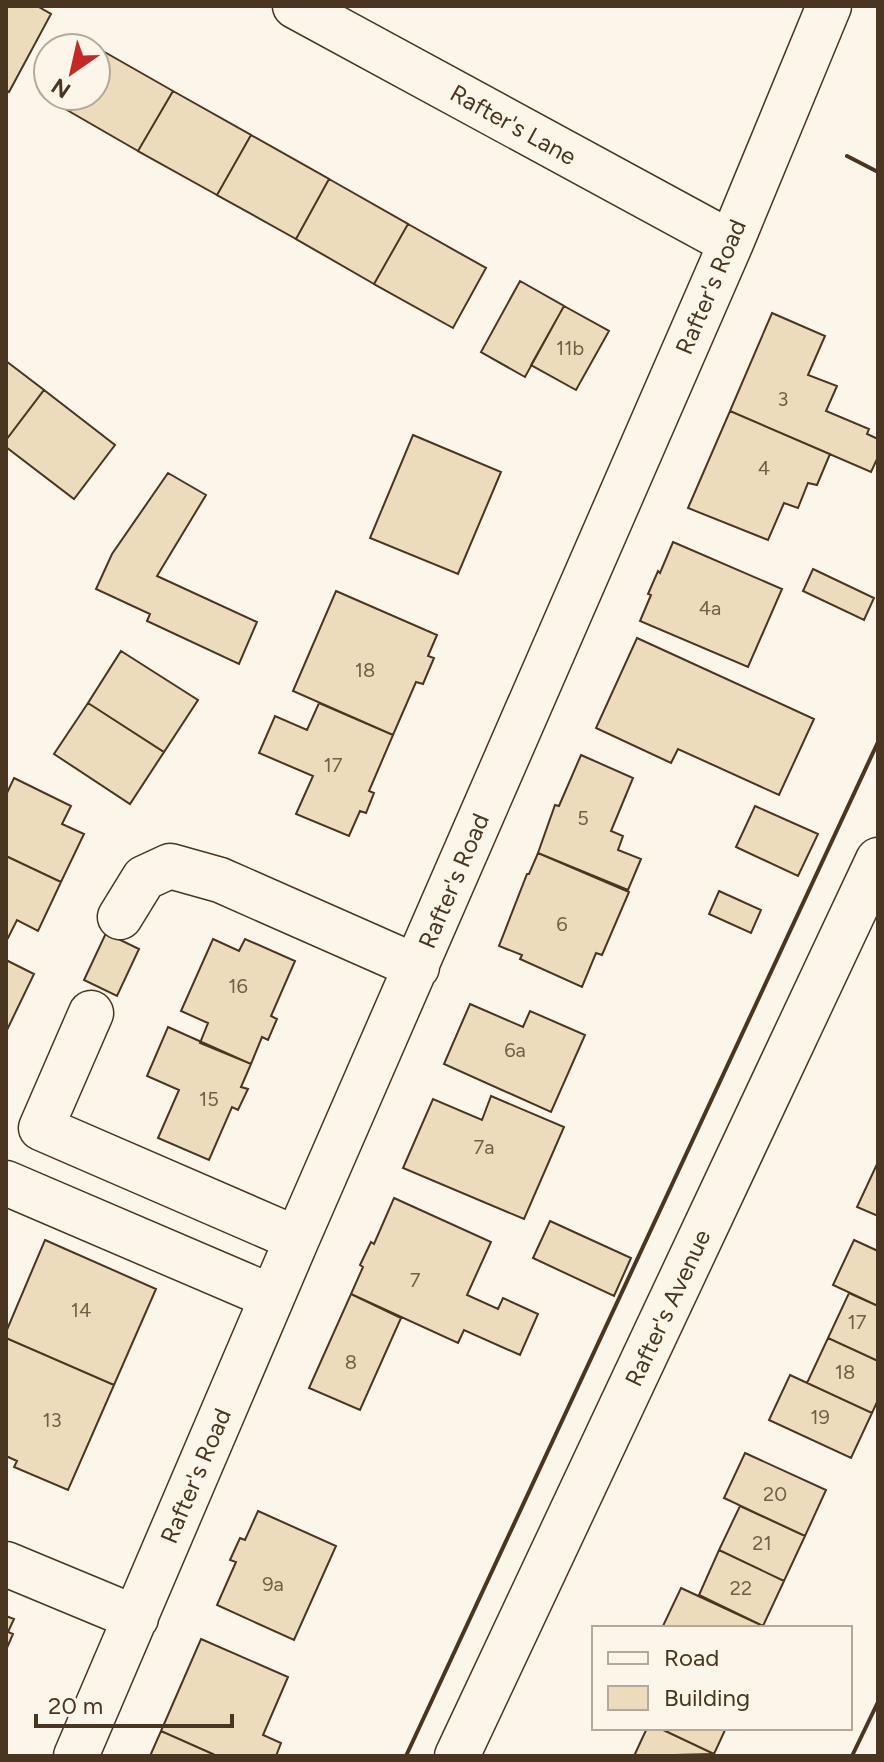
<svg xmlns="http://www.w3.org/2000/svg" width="884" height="1762" viewBox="0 0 884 1762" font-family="Figtree,sans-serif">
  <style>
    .building { fill: #ecdcbc; stroke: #4a3520; stroke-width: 2 }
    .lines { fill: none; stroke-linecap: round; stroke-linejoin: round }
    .street-casing { stroke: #4a3520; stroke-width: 47 }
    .street { stroke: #fbf6e9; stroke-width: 44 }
    .wall { stroke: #4a3520; stroke-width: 4 }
    .labels { text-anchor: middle; stroke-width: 6; stroke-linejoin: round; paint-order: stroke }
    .number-label { font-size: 20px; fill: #725f47 }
    .street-label { font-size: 24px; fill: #4a3520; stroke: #fbf6e9 }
  </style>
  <rect width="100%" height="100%" fill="#fbf6e9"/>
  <path class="building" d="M 6,6 L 37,6 L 51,14 L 9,92 L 6,90 Z
    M 94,46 L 173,91 L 138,151 L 60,106 L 66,96 L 96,96 L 96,48 Z
    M 173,91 L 251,135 L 217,195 L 138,151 Z
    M 251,135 L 329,179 L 296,239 L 217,195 Z
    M 329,179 L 408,224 L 374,284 L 296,239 Z
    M 408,224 L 486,268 L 453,328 L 374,284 Z
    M 520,281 L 564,306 L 525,377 L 481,352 Z
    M 564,306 L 609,331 L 576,390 L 531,365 Z
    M 772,313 L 825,336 L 808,375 L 837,386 L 826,411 L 869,429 L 867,434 L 878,439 L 878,457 L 871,472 L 730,411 Z
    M 6,361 L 44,390 L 6,440 Z
    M 44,390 L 115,445 L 74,499 L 6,447 L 6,440 Z
    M 730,411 L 830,454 L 817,485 L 808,483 L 798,508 L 784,503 L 768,540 L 688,508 Z
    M 413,435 L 501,472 L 458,574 L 370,538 Z
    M 168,473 L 206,495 L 157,576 L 257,622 L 239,664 L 147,621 L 150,614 L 96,589 L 112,554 Z
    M 673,542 L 782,589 L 748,667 L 640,621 L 651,595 L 648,594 L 658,571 L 660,573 Z
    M 813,569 L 874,598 L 864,620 L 803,591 Z
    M 336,591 L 437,635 L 428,656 L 434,658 L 423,684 L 416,682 L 393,735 L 293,691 Z
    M 637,638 L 814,719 L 779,795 L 678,749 L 671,763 L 596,728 Z
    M 121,651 L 198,700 L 164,752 L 88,703 Z
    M 88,703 L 164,752 L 130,804 L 54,754 Z
    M 319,703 L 393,735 L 369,791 L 374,793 L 366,813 L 360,811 L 349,836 L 296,814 L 313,776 L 259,753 L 275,716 L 307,730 Z
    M 581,755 L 633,778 L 611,831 L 623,836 L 618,850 L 641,859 L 628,890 L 538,853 L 555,805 L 559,806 Z
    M 14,778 L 71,806 L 62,824 L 84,834 L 61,882 L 6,856 L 6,795 Z
    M 755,806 L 818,834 L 798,876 L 736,847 Z
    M 538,853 L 629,892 L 602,955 L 596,953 L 582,987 L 520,959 L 522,955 L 499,946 L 527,874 L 529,874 Z
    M 6,856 L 61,882 L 38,931 L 17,920 L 8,938 L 6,937 Z
    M 719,891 L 761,910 L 751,933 L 709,914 Z
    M 106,933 L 139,949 L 117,996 L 84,980 Z
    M 213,939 L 239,951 L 245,939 L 295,961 L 271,1016 L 277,1019 L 268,1040 L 262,1037 L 251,1064 L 200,1043 L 208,1023 L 181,1011 Z
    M 6,960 L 34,974 L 6,1032 Z
    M 470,1004 L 523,1027 L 530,1011 L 585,1035 L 551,1112 L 444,1064 Z
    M 168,1027 L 251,1064 L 241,1087 L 248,1089 L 238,1110 L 232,1107 L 209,1160 L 158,1138 L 179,1090 L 147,1076 Z
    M 491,1096 L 564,1127 L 524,1219 L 403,1168 L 433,1099 L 482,1120 Z
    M 878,1162 L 878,1216 L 857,1207 Z
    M 394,1198 L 491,1242 L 467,1295 L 498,1309 L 503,1298 L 538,1314 L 520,1355 L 464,1330 L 458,1343 L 351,1294 L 363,1267 L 360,1265 L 371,1242 L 374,1244 Z
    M 550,1221 L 631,1258 L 614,1296 L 533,1258 Z
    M 45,1240 L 156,1289 L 114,1385 L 6,1338 L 6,1332 Z
    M 854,1240 L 878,1251 L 878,1306 L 833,1285 Z
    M 849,1293 L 878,1306 L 878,1361 L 828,1338 Z
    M 351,1294 L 401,1318 L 360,1410 L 309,1388 Z
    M 6,1338 L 114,1385 L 68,1490 L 14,1467 L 17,1461 L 6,1456 Z
    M 828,1338 L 878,1361 L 878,1400 L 872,1413 L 807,1383 Z
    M 790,1375 L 872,1413 L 851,1458 L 769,1420 Z
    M 745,1453 L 826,1490 L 805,1536 L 724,1498 Z
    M 740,1506 L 805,1536 L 784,1581 L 719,1550 Z
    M 258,1511 L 336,1546 L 294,1640 L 217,1605 L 236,1562 L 230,1560 L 240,1538 L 245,1540 Z
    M 719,1550 L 784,1581 L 763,1626 L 699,1595 Z
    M 681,1588 L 763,1626 L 762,1628 L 662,1628 Z
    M 6,1616 L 14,1619 L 8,1632 L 13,1634 L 6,1650 Z
    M 201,1639 L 288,1677 L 263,1735 L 281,1743 L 276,1756 L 217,1756 L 161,1731 Z
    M 647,1728 L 659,1728 L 714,1754 L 634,1756 Z
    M 659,1728 L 726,1728 L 714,1754 Z
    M 161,1731 L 213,1754 L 212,1756 L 150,1756 Z"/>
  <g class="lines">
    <defs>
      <path id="street" d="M 295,6 L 731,243
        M 120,917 L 144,878 L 170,866 L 220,880 L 417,967
        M 91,1013 L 41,1128 L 297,1239
        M 6,1183 L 272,1297
        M 6,1564 L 136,1618
        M 76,1756 L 297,1239 L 731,243 L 829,6
        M 457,1756 L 878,860"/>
    </defs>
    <use href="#street" class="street-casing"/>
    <use href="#street" class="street"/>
    <path class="wall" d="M 847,156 L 878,172
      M 406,1756 L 878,742
      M 852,1756 L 878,1702"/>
  </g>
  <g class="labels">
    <g class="number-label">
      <text x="570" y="355">11b</text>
      <text x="783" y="406">3</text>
      <text x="764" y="475">4</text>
      <text x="710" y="615">4a</text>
      <text x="365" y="677">18</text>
      <text x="333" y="772">17</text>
      <text x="583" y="825">5</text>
      <text x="562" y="931">6</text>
      <text x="238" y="993">16</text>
      <text x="515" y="1057">6a</text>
      <text x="209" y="1106">15</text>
      <text x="484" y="1154">7a</text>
      <text x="415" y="1287">7</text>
      <text x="81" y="1317">14</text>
      <text x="857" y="1329">17</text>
      <text x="351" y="1369">8</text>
      <text x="845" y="1379">18</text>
      <text x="820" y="1424">19</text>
      <text x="52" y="1427">13</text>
      <text x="775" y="1501">20</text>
      <text x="762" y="1550">21</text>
      <text x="273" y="1591">9a</text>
      <text x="741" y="1595">22</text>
    </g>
    <g class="street-label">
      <text transform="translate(513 125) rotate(29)" y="8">Rafter's Lane</text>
      <text transform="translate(711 287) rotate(-67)" y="8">Rafter's Road</text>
      <text transform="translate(454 881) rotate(-67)" y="8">Rafter's Road</text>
      <text transform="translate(668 1308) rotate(-65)" y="8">Rafter's Avenue</text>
      <text transform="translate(196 1476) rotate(-67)" y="8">Rafter's Road</text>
    </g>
  </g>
  <rect width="884" height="1762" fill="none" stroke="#4a3520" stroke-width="16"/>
  <rect x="592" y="1626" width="260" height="104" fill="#fbf6e9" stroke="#b4a999" stroke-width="2"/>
  <rect x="608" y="1652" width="40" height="12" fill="#fbf6e9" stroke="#b4a999" stroke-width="2"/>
  <text x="664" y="1666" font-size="24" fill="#4a3520">Road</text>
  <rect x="608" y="1686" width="40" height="24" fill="#ecdcbc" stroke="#b4a999" stroke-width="2"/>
  <text x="664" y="1706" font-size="24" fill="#4a3520">Building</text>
  <g transform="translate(72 72) rotate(214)"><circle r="38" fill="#fbf6e9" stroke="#b4a999" stroke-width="2"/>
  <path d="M0-6L14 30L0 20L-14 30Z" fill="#c62828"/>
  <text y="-12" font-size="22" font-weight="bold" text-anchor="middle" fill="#4a3520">N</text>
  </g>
  <path d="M36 1714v12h196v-12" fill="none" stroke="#4a3520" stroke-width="4"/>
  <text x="48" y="1714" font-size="24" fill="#4a3520" stroke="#fbf6e9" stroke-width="6" paint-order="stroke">20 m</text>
</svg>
